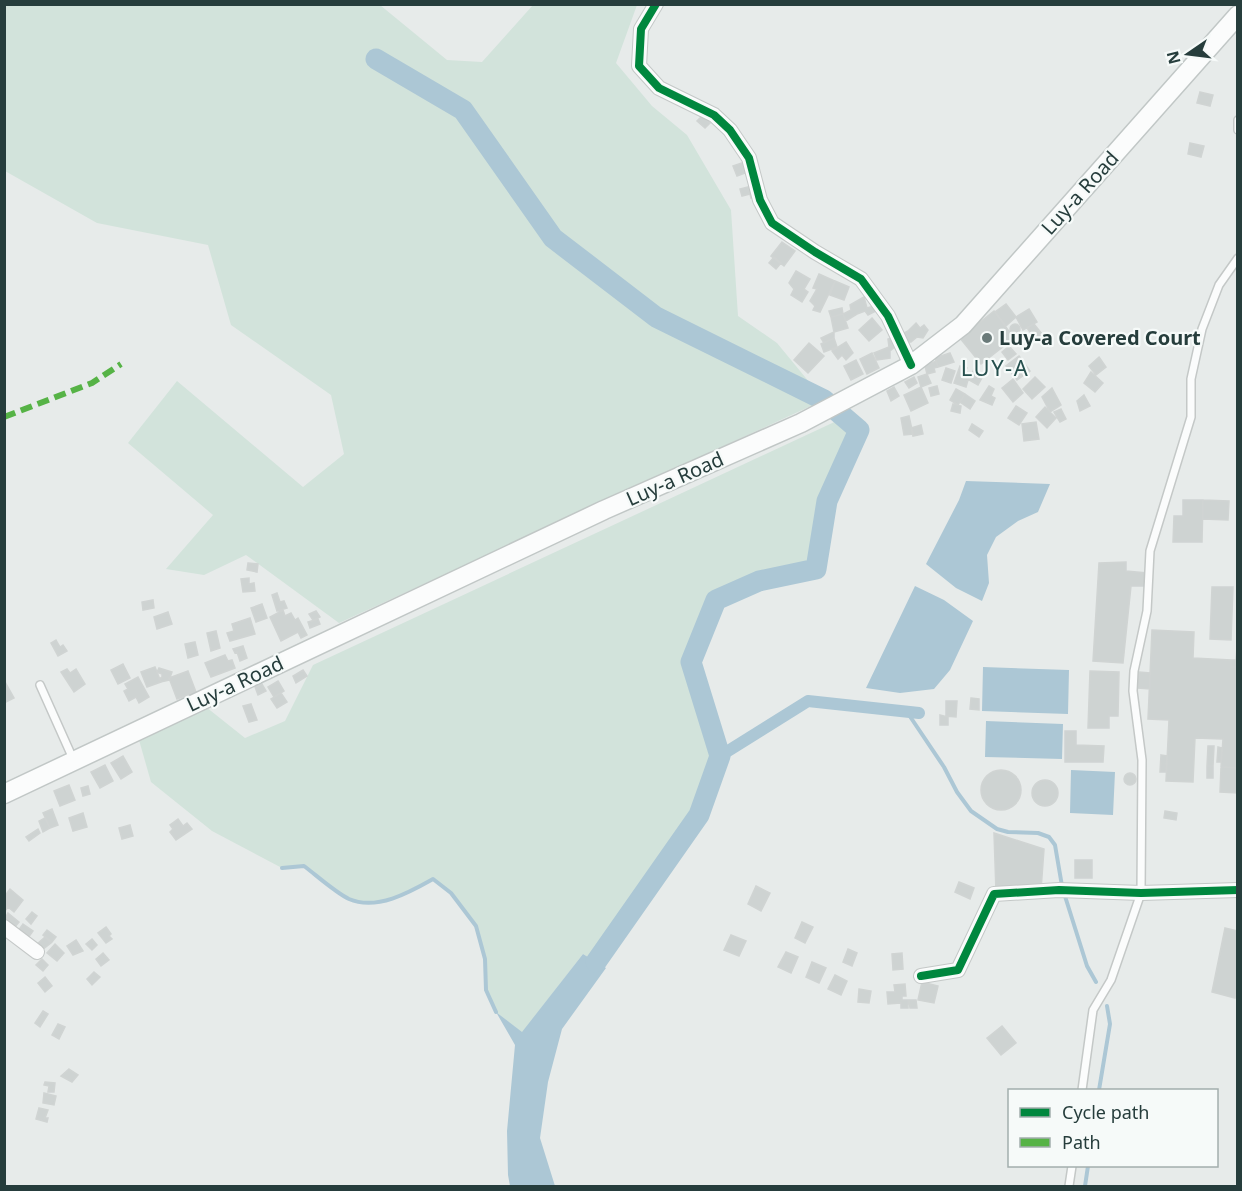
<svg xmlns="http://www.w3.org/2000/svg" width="1242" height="1191" viewBox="0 0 1242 1191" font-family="'Noto Sans',sans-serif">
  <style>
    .green { fill: #d2e3db }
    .water { fill: #acc7d5 }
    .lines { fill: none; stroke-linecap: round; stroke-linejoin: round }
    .stream { stroke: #acc7d5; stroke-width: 4 }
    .canal { stroke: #acc7d5; stroke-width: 12 }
    .river { stroke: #acc7d5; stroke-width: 21 }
    .building { fill: #ced3d2; stroke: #d0d4d3; stroke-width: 1.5 }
    .lane-casing { stroke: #c4c8c7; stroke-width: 10 }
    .street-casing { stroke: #c4c8c7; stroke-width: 16 }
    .secondary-casing { stroke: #c1c7c6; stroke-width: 21 }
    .lane { stroke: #fbfcfc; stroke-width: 7 }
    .street { stroke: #fbfcfc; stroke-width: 14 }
    .secondary { stroke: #fbfcfc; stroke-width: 18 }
    .quiet { stroke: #56b346; stroke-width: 6; stroke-dasharray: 12 6; stroke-linecap: butt }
    .cycleway-casing { stroke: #f6faf9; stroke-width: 11 }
    .cycleway { stroke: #00873e; stroke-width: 8 }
    .poi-dot { fill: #6a7a79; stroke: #f6faf9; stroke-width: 2 }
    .labels { text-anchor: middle; stroke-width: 4.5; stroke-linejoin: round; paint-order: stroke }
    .street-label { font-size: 20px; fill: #263d3c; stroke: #f6faf9 }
    .poi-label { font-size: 20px; font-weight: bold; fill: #263d3c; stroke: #f6faf9; text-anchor: start }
    .quarter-label { font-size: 22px; letter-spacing: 1.5px; fill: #244e4c; stroke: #f6faf9 }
  </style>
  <rect width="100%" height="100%" fill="#e7ebea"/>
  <path class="green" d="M 5,5 L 380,5 L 447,60 L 482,62 L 533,5 L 637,5 L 616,63 L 652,106 L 687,135 L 731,210 L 738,316 L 777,343 L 824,400 L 339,623 L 246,555 L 204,575 L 166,569 L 213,515 L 128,443 L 177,381 L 303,487 L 344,454 L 331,395 L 231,325 L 208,245 L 97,223 L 5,171 Z
    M 843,418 L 859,430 L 827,501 L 816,569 L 759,581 L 716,600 L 691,662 L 720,756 L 699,815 L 596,962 L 583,954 L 522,1033 L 496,1012 L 486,990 L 485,959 L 476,926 L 451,893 L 433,879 C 410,892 377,911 349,899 C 336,893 316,875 304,866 L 282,868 L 212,831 L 151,782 L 137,733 L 201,703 L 245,738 L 285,721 L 313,665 Z"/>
  <path class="water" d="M 966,481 L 1050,484 L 1038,512 L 1018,521 L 996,537 L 987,555 L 989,583 L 982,601 L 956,588 L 926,564 L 959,500 Z
    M 915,586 L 944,600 L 973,621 L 950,670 L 934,689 L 900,693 L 866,688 Z
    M 983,667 L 1069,670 L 1068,714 L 982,711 Z
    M 986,721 L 1063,724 L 1062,759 L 985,757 Z
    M 1071,770 L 1115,772 L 1113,815 L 1070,813 Z
    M 583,954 L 606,968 L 562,1029 L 548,1082 L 540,1138 L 555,1186 L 510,1186 L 508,1175 L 507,1131 L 515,1045 L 496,1012 L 522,1032 Z"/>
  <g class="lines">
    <path class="stream" d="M 907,712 L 944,767 L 957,792 L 971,811 L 997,829 L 1008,832 L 1038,833 L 1049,837 L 1055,845 L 1062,886
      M 282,868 L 304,866 C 316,875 336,893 349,899 C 377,911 410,892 433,879 L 451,893 L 476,926 L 485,959 L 486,990 L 496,1012
      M 1064,893 L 1087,966 L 1096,982
      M 1099,1090 L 1110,1024 L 1107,1006
      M 1085,1186 L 1088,1166"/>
    <path class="canal" d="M 720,756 L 808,701 L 919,713"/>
    <path class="river" d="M 376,59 L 463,110 L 553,238 L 656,317 L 824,400 L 859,430 L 827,501 L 816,569 L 759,581 L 716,600 L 691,662 L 720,756 L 699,815 L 596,962"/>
  </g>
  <path class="building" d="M 1200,92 L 1213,95 L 1210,106 L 1197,103 Z
    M 702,116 L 710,123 L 705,128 L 697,121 Z
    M 1190,143 L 1204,146 L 1201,157 L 1188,154 Z
    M 742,163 L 745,173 L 737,176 L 733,166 Z
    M 752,186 L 755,197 L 751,198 L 750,194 L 742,196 L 740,189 Z
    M 782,242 L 795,251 L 784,266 L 771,256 Z
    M 774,257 L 781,263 L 776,269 L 769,263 Z
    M 796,271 L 810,279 L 804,289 L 808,292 L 802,302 L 791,295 L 794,289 L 789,283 Z
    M 819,274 L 835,281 L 820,312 L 813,310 L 815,306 L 810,301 L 817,289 L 813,288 Z
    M 835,281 L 849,287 L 844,300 L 830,295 Z
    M 864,297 L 867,308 L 874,306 L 876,311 L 868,315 L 865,311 L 857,314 L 846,321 L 843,314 L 851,310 L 850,305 Z
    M 1006,304 L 1016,317 L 1006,326 L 995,312 Z
    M 842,308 L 843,314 L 831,317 L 829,311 Z
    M 1029,309 L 1037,322 L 1023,330 L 1016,317 Z
    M 994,311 L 1014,338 L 981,364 L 960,338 Z
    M 843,314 L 848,328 L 834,332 L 831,317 Z
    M 872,318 L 882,330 L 869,341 L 859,330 Z
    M 916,323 L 920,328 L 924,325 L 928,330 L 923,338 L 917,337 L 911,342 L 904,342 L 900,335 L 908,331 Z
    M1010 329a5 5 0 1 1 10 0a5 5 0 1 1-10 0Z
    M 1034,324 L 1042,334 L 1036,340 L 1027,328 Z
    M 834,332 L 834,338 L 824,343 L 821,338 Z
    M 834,338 L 837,347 L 824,352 L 821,344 Z
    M 892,338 L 896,346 L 890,351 L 890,358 L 877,360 L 874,353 L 889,347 L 888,339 Z
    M 846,342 L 853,353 L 846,360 L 842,355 L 838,359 L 832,351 Z
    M 809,343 L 824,356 L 808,373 L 794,360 Z
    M 1009,346 L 1016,354 L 1008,360 L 1002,352 Z
    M 872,353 L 879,368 L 867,374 L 860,359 Z
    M 950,353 L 954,362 L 938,367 L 935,358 Z
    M 1019,356 L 1030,371 L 1017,380 L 1006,366 Z
    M 1099,357 L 1106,367 L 1096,375 L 1089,366 Z
    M 856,360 L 863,374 L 851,380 L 844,366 Z
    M 936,361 L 938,367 L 934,368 L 935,372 L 927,374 L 925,366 Z
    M 960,366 L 967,368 L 965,372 L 970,373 L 966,387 L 954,383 Z
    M 946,368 L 955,371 L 951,383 L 942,380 Z
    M 974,369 L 983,376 L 978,385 L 969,380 Z
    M 1091,372 L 1103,383 L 1095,392 L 1084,383 Z
    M 927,374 L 931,383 L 921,387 L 918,377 Z
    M 914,377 L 917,383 L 909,388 L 905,382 Z
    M 1035,377 L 1045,387 L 1032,399 L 1023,389 Z
    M 1013,379 L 1023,393 L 1013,402 L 1002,388 Z
    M 937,386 L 939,394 L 931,396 L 929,388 Z
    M 989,386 L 994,389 L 991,396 L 995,398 L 992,405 L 980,400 Z
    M 894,387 L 899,396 L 891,401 L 887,391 Z
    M 921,387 L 928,403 L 911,411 L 904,395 Z
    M 1052,388 L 1061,405 L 1050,412 L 1042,397 Z
    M 956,389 L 965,394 L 958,405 L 950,400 Z
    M 965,394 L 975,401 L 970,409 L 960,402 Z
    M 1084,395 L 1090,406 L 1080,411 L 1077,401 Z
    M 953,404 L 961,406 L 960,413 L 951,411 Z
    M 1016,406 L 1027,413 L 1019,425 L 1008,418 Z
    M 1045,407 L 1056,418 L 1047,428 L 1036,417 Z
    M 1061,409 L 1066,419 L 1060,422 L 1054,412 Z
    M 909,416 L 913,434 L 904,435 L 901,418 Z
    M 1036,422 L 1039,439 L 1024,441 L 1022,424 Z
    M 972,424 L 983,431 L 979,437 L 969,430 Z
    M 921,425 L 923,434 L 913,436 L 911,428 Z
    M 1183,500 L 1203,500 L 1202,542 L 1173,542 L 1174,516 L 1183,516 Z
    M 1203,500 L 1229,501 L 1228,520 L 1203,519 Z
    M 1126,562 L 1126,571 L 1147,573 L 1146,586 L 1131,586 L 1123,663 L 1093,661 L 1099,563 Z
    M 248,563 L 258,564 L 257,572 L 247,570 Z
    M 249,578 L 249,584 L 254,583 L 255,591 L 243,592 L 241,579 Z
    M 1212,587 L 1233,587 L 1231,640 L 1210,639 Z
    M 277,593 L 280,602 L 284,601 L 287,608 L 277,611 L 272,595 Z
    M 153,600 L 154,608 L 143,610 L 142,602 Z
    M 262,604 L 267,618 L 256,622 L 251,608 Z
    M 283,610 L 285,616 L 291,613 L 295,620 L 298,618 L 307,635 L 301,638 L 298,632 L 281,641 L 270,617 Z
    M 316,611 L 320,617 L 313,620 L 309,614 Z
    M 168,612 L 172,624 L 157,629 L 154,617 Z
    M 250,618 L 255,634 L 230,641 L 227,633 L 234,631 L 232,624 Z
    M 318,619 L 320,624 L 310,628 L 308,622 Z
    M 1152,630 L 1194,632 L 1193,658 L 1231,660 L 1231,667 L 1238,667 L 1238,768 L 1221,767 L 1223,739 L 1195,738 L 1193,782 L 1166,781 L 1169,720 L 1148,719 Z
    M 216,631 L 220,648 L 211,651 L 207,633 Z
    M 1238,636 L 1238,667 L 1231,667 L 1231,660 L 1236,660 Z
    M 56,640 L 60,647 L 63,645 L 67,651 L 58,656 L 51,643 Z
    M 195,642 L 198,655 L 188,658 L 185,644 Z
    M 243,646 L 247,658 L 240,661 L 237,652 L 235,653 L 233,649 Z
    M 225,655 L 228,661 L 232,660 L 235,668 L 211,677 L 205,663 Z
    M 123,664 L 130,678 L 118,684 L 111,670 Z
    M 155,667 L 161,682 L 147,687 L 141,672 Z
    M 159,668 L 172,672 L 169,680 L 161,682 L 159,679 L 162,677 L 162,674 L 157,672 Z
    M 67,669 L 70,673 L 76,669 L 85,684 L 74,692 L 61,672 Z
    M 303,670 L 307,676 L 296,683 L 293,676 Z
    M 188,671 L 196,692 L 177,699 L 169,678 Z
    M 1090,671 L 1119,672 L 1118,716 L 1109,716 L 1109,728 L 1088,728 Z
    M 1139,672 L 1150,673 L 1150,689 L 1138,688 Z
    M 138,677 L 149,697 L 139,703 L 136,697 L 129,701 L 124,691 L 128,689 L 125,684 Z
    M 4,680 L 14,698 L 4,703 Z
    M 278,681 L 284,691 L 274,697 L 268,687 Z
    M 262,684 L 266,691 L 258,695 L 255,687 Z
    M 281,693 L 287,702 L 277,708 L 271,699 Z
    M 971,698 L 979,699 L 979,710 L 970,709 Z
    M 946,701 L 957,701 L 956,717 L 946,716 Z
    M 251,704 L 257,720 L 249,722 L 243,706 Z
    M 940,715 L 948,717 L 948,725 L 940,725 Z
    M 1065,731 L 1076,731 L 1076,745 L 1104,746 L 1103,762 L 1065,762 Z
    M 1208,746 L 1214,746 L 1213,766 L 1207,766 Z
    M 1218,747 L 1222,748 L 1221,762 L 1217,762 Z
    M 1161,755 L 1167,756 L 1166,772 L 1160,772 Z
    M 123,756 L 132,772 L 121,779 L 111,763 Z
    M 105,765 L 113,781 L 100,788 L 91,772 Z
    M 1207,766 L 1213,766 L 1213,778 L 1207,778 Z
    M 1221,767 L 1238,768 L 1238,793 L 1220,792 Z
    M981 790a20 20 0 1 1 40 0a20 20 0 1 1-40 0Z
    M1124 779a6 6 0 1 1 12 0a6 6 0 1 1-12 0Z
    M1032 793a13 13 0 1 1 26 0a13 13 0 1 1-26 0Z
    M 69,785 L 75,800 L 60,806 L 54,791 Z
    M 88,786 L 90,794 L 83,796 L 81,788 Z
    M 52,809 L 58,825 L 50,828 L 43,813 Z
    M 1165,811 L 1177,813 L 1176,820 L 1164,818 Z
    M 83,813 L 87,827 L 73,831 L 69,818 Z
    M 45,818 L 50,828 L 43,832 L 39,821 Z
    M 178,819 L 183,826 L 187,823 L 192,829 L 176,840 L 170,832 L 173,829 L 170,825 Z
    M 130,825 L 133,836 L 122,839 L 119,828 Z
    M 38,829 L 40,833 L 29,841 L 26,837 Z
    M 994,833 L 1044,849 L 1041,890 L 996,892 Z
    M 1075,860 L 1092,860 L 1092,878 L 1075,878 Z
    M 959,882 L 974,888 L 970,899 L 955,892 Z
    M 756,886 L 770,893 L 761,911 L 748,904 Z
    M 10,889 L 23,900 L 14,912 L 8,907 L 4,912 L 4,897 Z
    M 32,912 L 37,916 L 31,924 L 26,919 Z
    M 8,913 L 19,922 L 14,928 L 4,920 Z
    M 802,922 L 813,927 L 805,943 L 795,938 Z
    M 23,924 L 33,931 L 28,938 L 18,931 Z
    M 106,927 L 111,934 L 109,936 L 112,939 L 106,943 L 98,933 Z
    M 1225,928 L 1238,931 L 1238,985 L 1235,998 L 1212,992 Z
    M 47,930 L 56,937 L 52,942 L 43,935 Z
    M 731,935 L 746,941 L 739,956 L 724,950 Z
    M 45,937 L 51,943 L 42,950 L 37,944 Z
    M 92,939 L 97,945 L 92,950 L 86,944 Z
    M 76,940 L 83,951 L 73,955 L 67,946 Z
    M 55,944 L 64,953 L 57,961 L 47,953 Z
    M 848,949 L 857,953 L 852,966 L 843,962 Z
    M 786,952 L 798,957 L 791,973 L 778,967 Z
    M 103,953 L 109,960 L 101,966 L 96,959 Z
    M 902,953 L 903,969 L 893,970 L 892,954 Z
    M 42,959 L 48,965 L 43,971 L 36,965 Z
    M 812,962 L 826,968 L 819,983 L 806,977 Z
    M 94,972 L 100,977 L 92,985 L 87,979 Z
    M 835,975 L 847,981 L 841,995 L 828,989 Z
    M 45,977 L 52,986 L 45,992 L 38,983 Z
    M 922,982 L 938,986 L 934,1003 L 918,1000 Z
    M 905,984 L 906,996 L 902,996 L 902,1000 L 908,1000 L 908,1008 L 901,1008 L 901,1003 L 888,1004 L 887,992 L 895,992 L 894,985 Z
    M 859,989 L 871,991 L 869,1003 L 858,1002 Z
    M 909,1000 L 916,1000 L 917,1008 L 910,1008 Z
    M 43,1011 L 48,1014 L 40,1027 L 35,1023 Z
    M 58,1024 L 65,1027 L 59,1039 L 52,1035 Z
    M 1002,1026 L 1016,1043 L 1001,1055 L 987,1038 Z
    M 69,1069 L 78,1075 L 72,1082 L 61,1076 Z
    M 45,1082 L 55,1083 L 54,1092 L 48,1092 L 49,1086 L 44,1085 Z
    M 44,1093 L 56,1096 L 54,1105 L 43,1103 Z
    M 39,1108 L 48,1110 L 45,1118 L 48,1118 L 47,1122 L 36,1119 Z"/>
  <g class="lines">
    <defs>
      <path id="lane" d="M 1238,120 L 1238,130
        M 40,685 L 74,761
        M 1082,1090 L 1093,1010 L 1111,980 L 1141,893 L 1142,760 L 1133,691 L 1134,671 L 1147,611 L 1150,551 L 1191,417 L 1191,379 L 1202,329 L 1219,285 L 1238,258
        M 1069,1186 L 1072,1166"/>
      <path id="street" d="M 656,4 L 641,29 L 639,66 L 659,88 L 714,115 L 730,130 L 749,158 L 760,200 L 772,223 L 815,252 L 861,279 L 888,316 L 911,365
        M 4,927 L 37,952
        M 921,976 L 958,970 L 994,894 L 1059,890 L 1141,893 L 1238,890"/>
      <path id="secondary" d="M 4,794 L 604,510 L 801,423 L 911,365 L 963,325 L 1238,15"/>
    </defs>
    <use href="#lane" class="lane-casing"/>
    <use href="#street" class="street-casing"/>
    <use href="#secondary" class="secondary-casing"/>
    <use href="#lane" class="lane"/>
    <use href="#street" class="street"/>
    <use href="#secondary" class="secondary"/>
    <path class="quiet" d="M 4,417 L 92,383 L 121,364"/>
    <defs>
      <path id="cycleway" d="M 656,4 L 641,29 L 639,66 L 659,88 L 714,115 L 730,130 L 749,158 L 760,200 L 772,223 L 815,252 L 861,279 L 888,316 L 911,365
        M 921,976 L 958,970 L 994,894 L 1059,890 L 1141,893 L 1238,890"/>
    </defs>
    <use href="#cycleway" class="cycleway-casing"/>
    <use href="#cycleway" class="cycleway"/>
  </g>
  <circle class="poi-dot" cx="987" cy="338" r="6"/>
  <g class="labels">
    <g class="street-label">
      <text transform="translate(1080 193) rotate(-48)" y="7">Luy-a Road</text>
      <text transform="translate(675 479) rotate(-24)" y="7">Luy-a Road</text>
      <text transform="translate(235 684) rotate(-25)" y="7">Luy-a Road</text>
    </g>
    <g class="poi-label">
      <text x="999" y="345">Luy-a Covered Court</text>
    </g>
    <g class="quarter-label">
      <text x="995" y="376">LUY-A</text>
    </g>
  </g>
  <rect width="1242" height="1191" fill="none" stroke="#263d3c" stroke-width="12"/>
  <rect x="1008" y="1089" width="210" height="78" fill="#f6faf9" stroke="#a3aead" stroke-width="1.5"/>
  <rect x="1020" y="1108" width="30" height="9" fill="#00873e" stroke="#a3aead" stroke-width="1.5"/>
  <text x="1062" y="1119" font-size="18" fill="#263d3c">Cycle path</text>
  <rect x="1020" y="1138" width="30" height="9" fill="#56b346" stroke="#a3aead" stroke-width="1.5"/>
  <text x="1062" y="1149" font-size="18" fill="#263d3c">Path</text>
  <g transform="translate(1188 54) rotate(256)" stroke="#f6faf9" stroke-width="4.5" paint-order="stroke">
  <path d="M0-4.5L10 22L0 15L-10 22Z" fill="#263d3c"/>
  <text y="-9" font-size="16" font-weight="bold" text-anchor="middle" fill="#263d3c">N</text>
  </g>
</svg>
